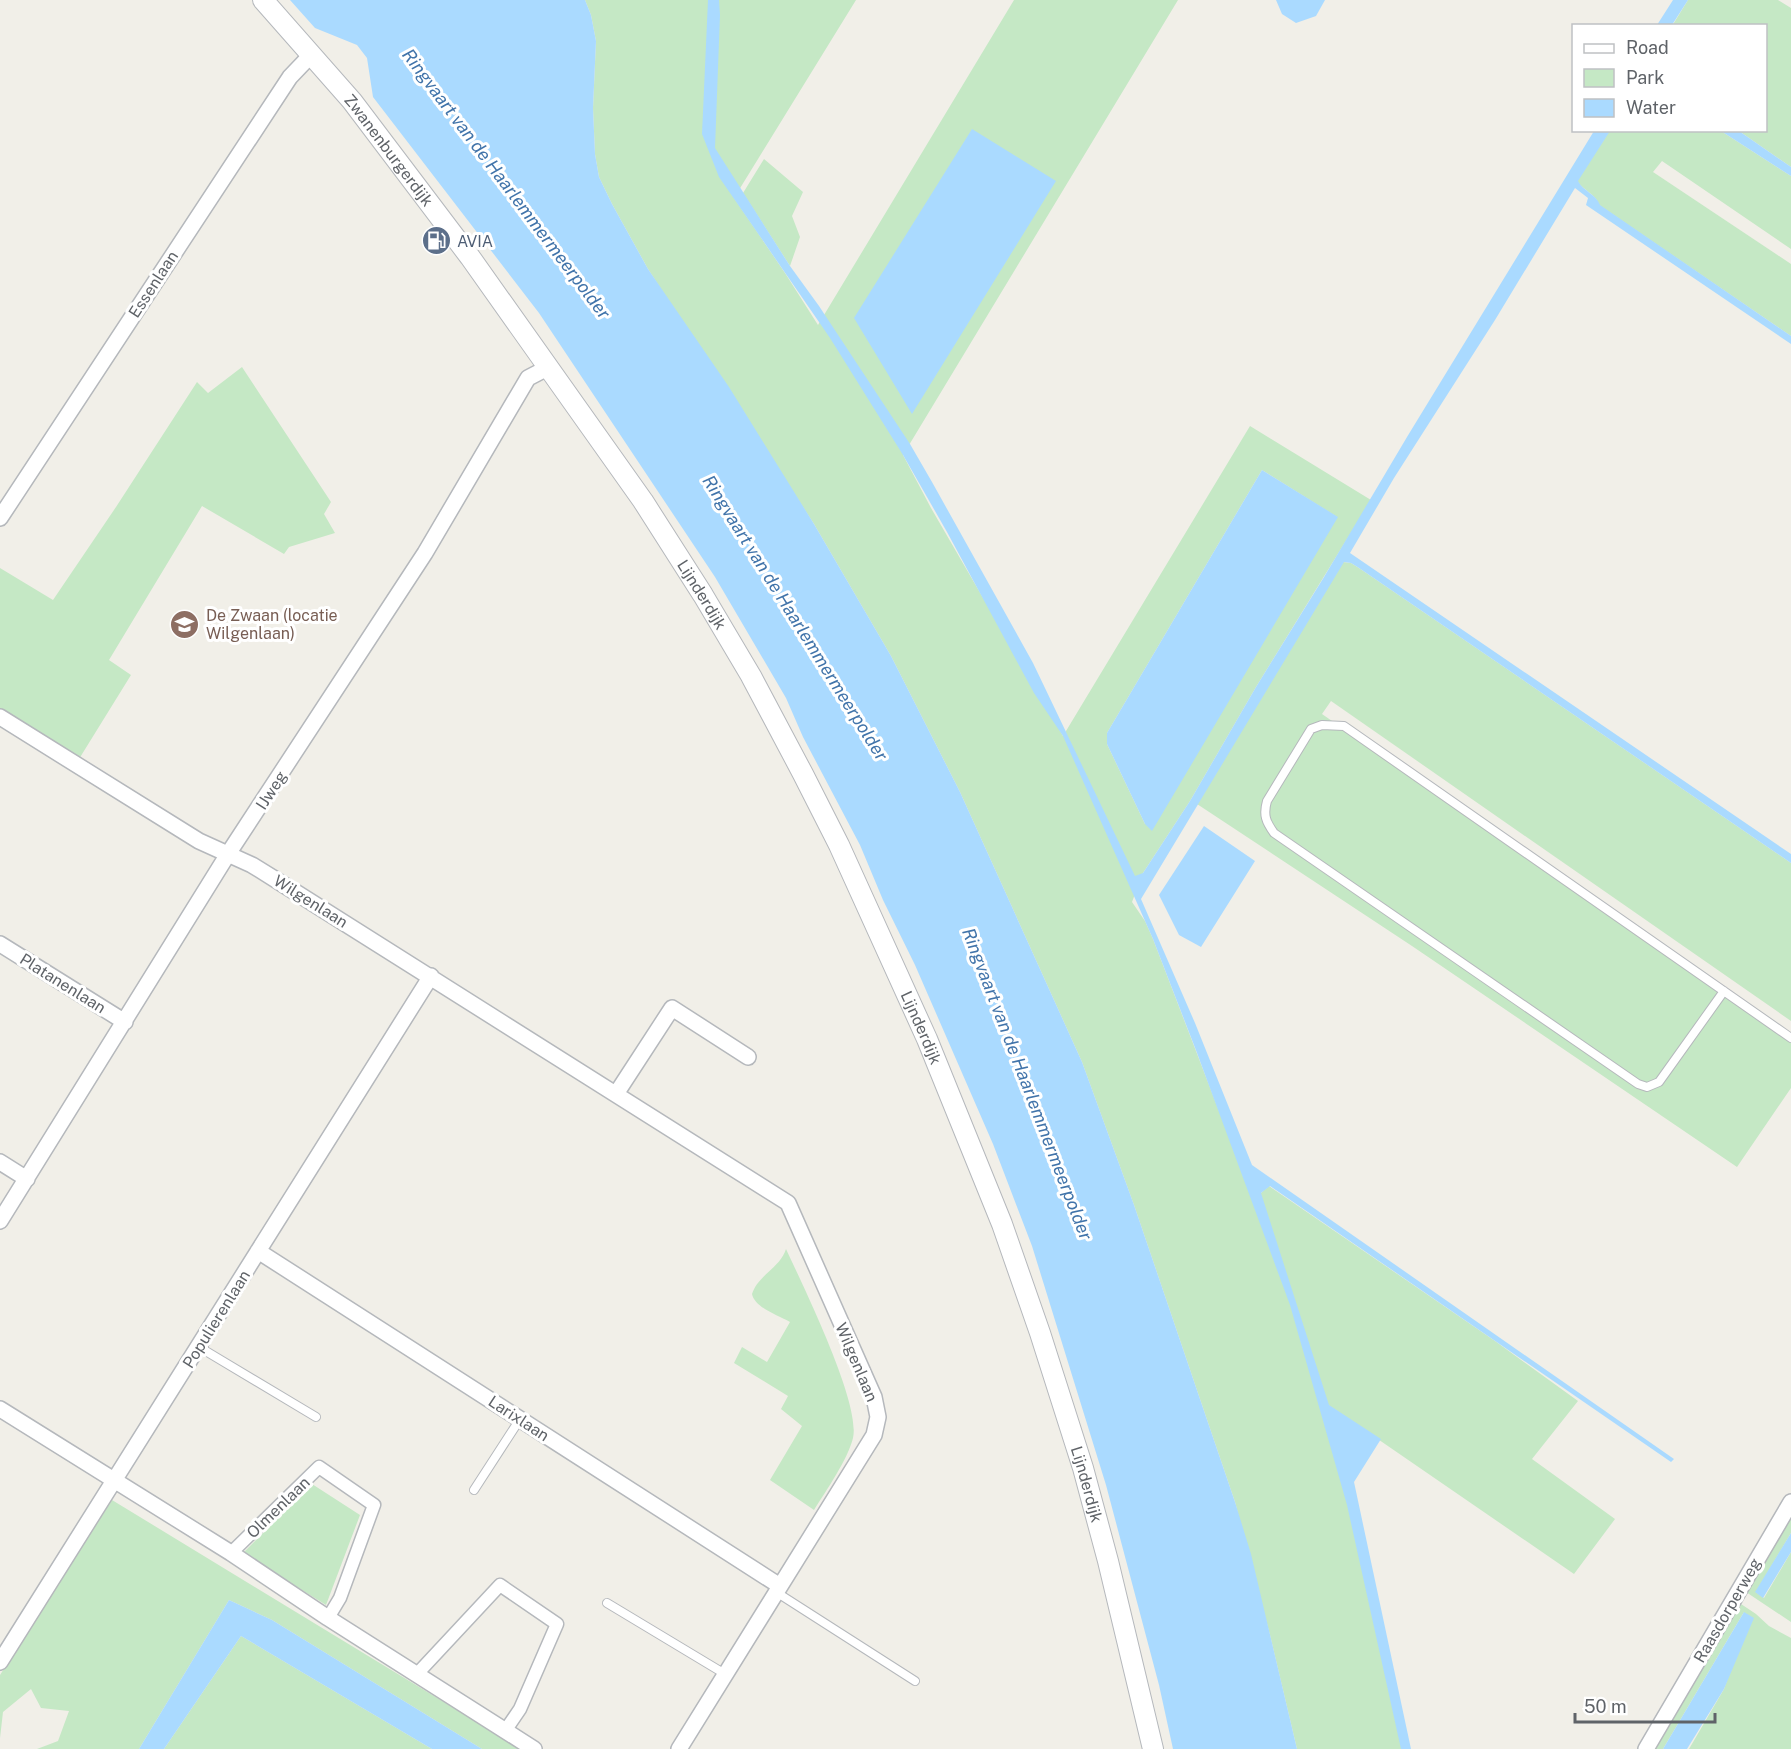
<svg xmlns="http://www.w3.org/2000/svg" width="1791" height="1749" viewBox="0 0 1791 1749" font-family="'Public Sans',sans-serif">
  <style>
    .green { fill: #c5e8c5; fill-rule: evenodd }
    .water { fill: #aadaff }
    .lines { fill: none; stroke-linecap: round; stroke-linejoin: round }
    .service-casing { stroke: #b5b8bc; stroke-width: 10 }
    .pedestrian-casing { stroke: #b5b8bc; stroke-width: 15 }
    .minor-casing { stroke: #b5b8bc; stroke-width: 18 }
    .tertiary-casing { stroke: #b5b8bc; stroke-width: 22 }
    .service { stroke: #fff; stroke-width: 8 }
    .pedestrian { stroke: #fff; stroke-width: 12 }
    .minor { stroke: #fff; stroke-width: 15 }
    .tertiary { stroke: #fff; stroke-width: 20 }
    .labels { text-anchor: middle; stroke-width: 6; stroke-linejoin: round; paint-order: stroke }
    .street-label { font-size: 16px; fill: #5f6368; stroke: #fff }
    .service-label { font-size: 16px; fill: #4e5e75; stroke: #fff; text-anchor: start }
    .education-label { font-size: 16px; fill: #785e54; stroke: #fff; text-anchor: start }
    .water-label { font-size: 18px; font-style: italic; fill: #4174aa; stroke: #fff }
  </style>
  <rect width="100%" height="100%" fill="#f1efe8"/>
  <path class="green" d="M 585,0 L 856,0 L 734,198 L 785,273 L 818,325 L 1014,0 L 1178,0 L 903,455 L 931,508 L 1063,736 L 1250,426 L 1371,500 L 1256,687 L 1190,801 L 1143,873 L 1132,902 L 1145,921 L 1153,939 L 1219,1111 L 1261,1193 L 1269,1186 L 1495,1341 L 1578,1401 L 1532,1459 L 1615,1519 L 1574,1574 L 1321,1400 L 1345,1479 L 1406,1749 L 1297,1749 L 1270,1635 L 1235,1502 L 1134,1205 L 1082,1062 L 960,792 L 891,656 L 814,524 L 648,269 L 612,204 L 599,177 L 595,154 L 593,108 L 596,41 L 591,15 ZM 1262,470 L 1337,517 L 1145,824 L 1107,744 L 1107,733 Z
    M 1688,0 L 1778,0 L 1791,8 L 1791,167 L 1739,131 L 1766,130 L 1766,26 L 1672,26 Z
    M 1610,130 L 1721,131 L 1791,176 L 1791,249 L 1662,161 L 1653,172 L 1791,264 L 1791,336 L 1599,205 C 1596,194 1584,191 1577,181 Z
    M 764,159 L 803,192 L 792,216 L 800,237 L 790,266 L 743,193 Z
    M 242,367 L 331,502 L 324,514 L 335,533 L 289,547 L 284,554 L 202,506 L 109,660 L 131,675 L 79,759 L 0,711 L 0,568 L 53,600 L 116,507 L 197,382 L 208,393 Z
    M 1343,562 L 1351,563 L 1359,568 L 1791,863 L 1791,1021 L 1331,701 L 1322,714 L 1791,1042 L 1791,1088 L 1737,1167 L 1412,946 L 1197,804 Z
    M 786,1249 C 803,1286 861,1403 853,1438 C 848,1459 826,1491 814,1510 L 770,1480 L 802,1426 L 781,1409 L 788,1396 L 734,1363 L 742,1347 L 767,1362 L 790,1322 C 778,1315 755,1308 752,1294 C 758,1275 780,1268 786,1249 Z
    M 312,1484 L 360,1515 L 326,1605 L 243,1553 Z
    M 112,1500 L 521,1749 L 482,1749 L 272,1620 L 229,1600 L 139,1749 L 37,1749 L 58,1741 L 69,1711 L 41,1708 L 31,1689 L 3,1712 L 0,1738 L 0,1675 Z
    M 1791,1516 L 1791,1533 L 1756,1592 L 1764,1598 L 1791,1552 L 1791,1622 L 1746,1592 Z
    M 1738,1602 L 1756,1614 L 1769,1626 L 1791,1638 L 1791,1749 L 1689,1749 L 1724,1689 L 1732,1666 L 1744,1612 L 1663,1749 L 1648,1749 Z
    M 241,1636 L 432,1749 L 164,1749 Z"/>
  <path class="water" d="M 290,0 L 585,0 L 591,15 L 596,41 L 593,108 L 595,154 L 599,177 L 612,204 L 648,269 L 729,387 L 814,524 L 891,656 L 960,792 L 1082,1062 L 1134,1205 L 1235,1502 L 1251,1554 L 1297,1749 L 1173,1749 L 1159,1685 L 1106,1485 L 1032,1246 L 993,1144 L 915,965 L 883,900 L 860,845 L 803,737 L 786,698 L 715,577 L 539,313 L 373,97 L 367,58 L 357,45 L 315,28 Z
    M 708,0 L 719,0 L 720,15 L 715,148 L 790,266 L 819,306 L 910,444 L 932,482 L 1033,663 L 1135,876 L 1143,873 L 1190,801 L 1256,687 L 1324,577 L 1407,437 L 1594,131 L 1610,131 L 1578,181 C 1583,191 1596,194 1600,205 L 1791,336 L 1791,344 L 1586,205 L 1588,198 L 1575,188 L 1495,320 L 1394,478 L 1350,553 L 1791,854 L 1791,863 L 1359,568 L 1351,563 L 1344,562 L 1141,899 L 1195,1023 L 1252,1165 L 1674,1459 L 1671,1462 L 1270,1186 L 1261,1193 L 1329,1405 L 1381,1439 L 1354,1482 L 1411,1749 L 1401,1749 L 1347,1505 L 1290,1305 L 1197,1053 L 1153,939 L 1063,736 L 1034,693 L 947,532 L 903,455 L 830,338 L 719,177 L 702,134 Z
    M 1276,0 L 1325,0 L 1316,16 L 1296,23 L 1282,14 Z
    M 1673,0 L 1688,0 L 1672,25 L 1657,25 Z
    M 972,129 L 1056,181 L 912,414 L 854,318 Z
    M 1721,131 L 1739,131 L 1791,167 L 1791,176 Z
    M 1262,470 L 1338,517 L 1152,831 L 1145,824 L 1107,744 L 1107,733 Z
    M 1204,826 L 1255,861 L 1201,947 L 1179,935 L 1159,895 Z
    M 1791,1533 L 1791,1552 L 1763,1598 L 1755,1592 Z
    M 229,1600 L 272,1620 L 482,1749 L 432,1749 L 241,1636 L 164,1749 L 139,1749 Z
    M 1744,1612 L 1754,1618 L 1724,1689 L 1687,1749 L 1663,1749 Z"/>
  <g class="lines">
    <defs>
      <path id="service" d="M 1724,991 L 1659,1082 L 1647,1087 L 1638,1084 L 1274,833 C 1266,822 1263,815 1267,801 L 1311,729 L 1322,725 L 1344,726 L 1791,1038
        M 199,1347 L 316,1417
        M 474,1490 L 520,1419
        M 776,1592 L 915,1681
        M 607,1603 L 725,1674"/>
      <path id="pedestrian" d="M 231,1553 L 319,1467 L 374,1505 L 340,1598 L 328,1618
        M 417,1674 L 500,1585 L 557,1624 L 520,1709 L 505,1731"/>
      <path id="minor" d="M 0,518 L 290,77 L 312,54
        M 0,717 L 199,841 L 252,865 L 273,878 L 788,1203 L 874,1397 L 878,1417 L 874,1435 L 679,1749
        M 0,944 L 125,1022
        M 616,1094 L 672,1008 L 748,1057
        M 0,1162 L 27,1179
        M 0,1221 L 228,854 L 425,553 L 528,378 L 549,367
        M 258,1251 L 780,1586
        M 0,1409 L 231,1553 L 328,1618 L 534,1749
        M 0,1662 L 431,976
        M 1646,1749 L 1791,1502"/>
      <g id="tertiary">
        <path id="s1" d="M 263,0 L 352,101 L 470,257 L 643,501 L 703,595 L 751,676 L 803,774 L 839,845 L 927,1039 L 1002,1224 L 1040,1333 L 1083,1468 L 1108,1561 L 1153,1749"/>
      </g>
    </defs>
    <use href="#service" class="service-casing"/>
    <use href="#pedestrian" class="pedestrian-casing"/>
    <use href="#minor" class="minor-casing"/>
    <use href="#tertiary" class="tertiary-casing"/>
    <use href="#service" class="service"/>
    <use href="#pedestrian" class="pedestrian"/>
    <use href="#minor" class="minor"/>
    <use href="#tertiary" class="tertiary"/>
  </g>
  <defs>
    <symbol id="fuel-disc" viewBox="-11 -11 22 22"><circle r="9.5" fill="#5c6f8a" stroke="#fff"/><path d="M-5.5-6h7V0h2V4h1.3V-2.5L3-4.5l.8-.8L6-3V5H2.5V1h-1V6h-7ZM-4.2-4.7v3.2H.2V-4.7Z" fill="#fff"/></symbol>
    <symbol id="school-disc" viewBox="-11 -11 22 22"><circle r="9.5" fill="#8d6e63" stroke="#fff"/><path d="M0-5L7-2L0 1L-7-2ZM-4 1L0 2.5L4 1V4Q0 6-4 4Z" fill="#fff"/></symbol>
  </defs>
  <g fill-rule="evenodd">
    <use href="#fuel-disc" x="420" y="224" width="33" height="33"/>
    <use href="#school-disc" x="168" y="608" width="33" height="33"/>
  </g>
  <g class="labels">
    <g class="street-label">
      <text dy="6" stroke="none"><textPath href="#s1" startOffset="196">Zwanenburgerdijk</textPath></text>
      <text transform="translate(153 284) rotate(-57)" y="6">Essenlaan</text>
      <text dy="6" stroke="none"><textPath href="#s1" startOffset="740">Lijnderdijk</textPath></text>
      <text transform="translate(271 790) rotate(-57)" y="6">IJweg</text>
      <text transform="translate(311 901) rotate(32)" y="6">Wilgenlaan</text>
      <text transform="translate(63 983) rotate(32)" y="6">Platanenlaan</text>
      <text dy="6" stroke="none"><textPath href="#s1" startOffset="1226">Lijnderdijk</textPath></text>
      <text transform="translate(216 1319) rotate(-58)" y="6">Populierenlaan</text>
      <text transform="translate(857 1362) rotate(67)" y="6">Wilgenlaan</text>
      <text transform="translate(519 1418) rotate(33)" y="6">Larixlaan</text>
      <text dy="6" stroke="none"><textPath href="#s1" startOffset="1712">Lijnderdijk</textPath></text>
      <text transform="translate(278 1507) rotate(-44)" y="6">Olmenlaan</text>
      <text transform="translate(1727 1610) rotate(-60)" y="6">Raasdorperweg</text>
    </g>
    <g class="service-label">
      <text x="457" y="247">AVIA</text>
    </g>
    <g class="education-label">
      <text x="206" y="621">De Zwaan (locatie<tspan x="206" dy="18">Wilgenlaan)</tspan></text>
    </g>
    <g class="water-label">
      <text transform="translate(506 184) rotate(53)" y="6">Ringvaart van de Haarlemmermeerpolder</text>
      <text transform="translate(795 618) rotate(58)" y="6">Ringvaart van de Haarlemmermeerpolder</text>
      <text transform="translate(1027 1084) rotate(69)" y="6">Ringvaart van de Haarlemmermeerpolder</text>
    </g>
  </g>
  <rect x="1572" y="24" width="195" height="108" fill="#ffffff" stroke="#bfc1c3" stroke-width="1.5"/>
  <rect x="1584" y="44" width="30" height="9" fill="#ffffff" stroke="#bfc1c3" stroke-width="1.5"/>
  <text x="1626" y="54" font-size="18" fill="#5f6368">Road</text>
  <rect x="1584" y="69" width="30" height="18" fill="#c5e8c5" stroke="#bfc1c3" stroke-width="1.5"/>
  <text x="1626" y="84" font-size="18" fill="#5f6368">Park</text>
  <rect x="1584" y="99" width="30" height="18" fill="#aadaff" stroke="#bfc1c3" stroke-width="1.5"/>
  <text x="1626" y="114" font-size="18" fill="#5f6368">Water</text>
  <path d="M1575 1713v9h140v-9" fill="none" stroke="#5f6368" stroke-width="3"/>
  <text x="1584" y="1713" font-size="18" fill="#5f6368" stroke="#ffffff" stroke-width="4.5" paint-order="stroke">50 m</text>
</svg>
